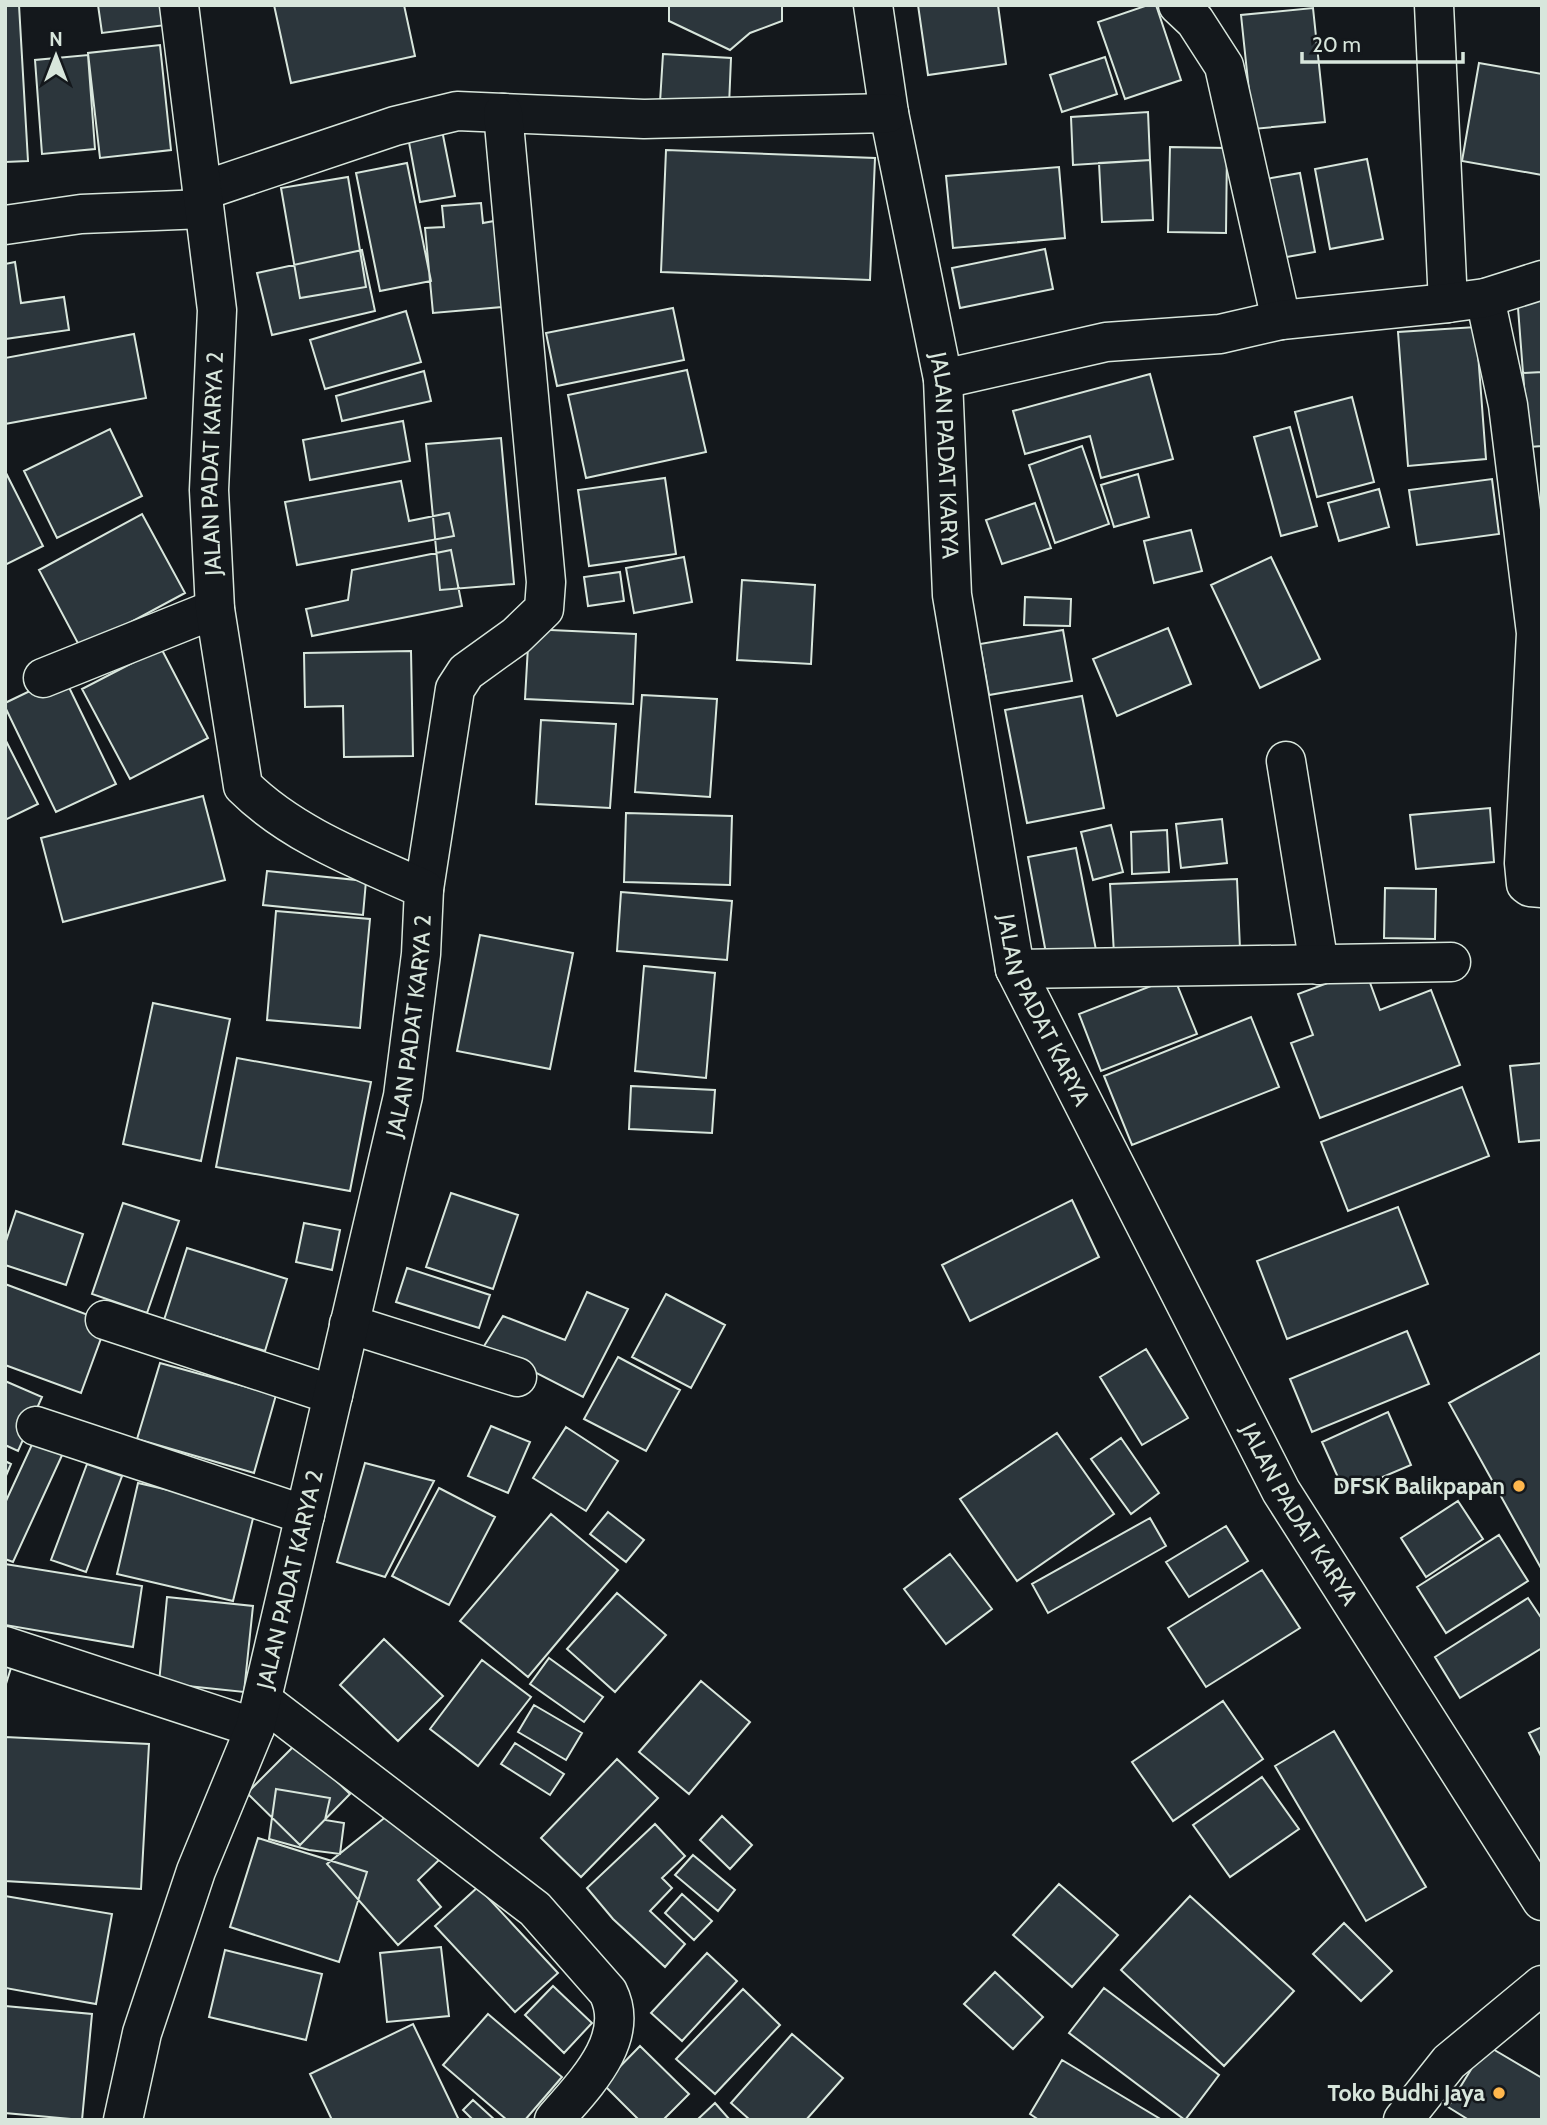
<svg xmlns="http://www.w3.org/2000/svg" width="1547" height="2125" viewBox="0 0 1547 2125" font-family="Cabin,sans-serif">
  <style>
    .building { fill: #2c363c; stroke: #d8e6dc; stroke-width: 2 }
    .lines { fill: none; stroke-linecap: round; stroke-linejoin: round }
    .street-casing { stroke: #d8e6dc; stroke-width: 41 }
    .highway-casing { stroke: #d8e6dc; stroke-width: 41 }
    .street { stroke: #14181c; stroke-width: 38 }
    .highway { stroke: #14181c; stroke-width: 38 }
    .poi-dot { fill: #ffb74d; stroke: #14181c; stroke-width: 2.5 }
    .labels { text-anchor: middle; stroke-width: 5; stroke-linejoin: round; paint-order: stroke }
    .street-label { font-size: 23px; fill: #d8e6dc; stroke: #14181c }
    .poi-label { font-size: 23px; font-weight: bold; fill: #d8e6dc; stroke: #14181c; text-anchor: end }
  </style>
  <rect width="100%" height="100%" fill="#14181c"/>
  <path class="building" d="M 5,5 L 19,5 L 28,161 L 5,162 Z
    M 98,5 L 172,5 L 174,24 L 102,33 Z
    M 274,5 L 404,5 L 415,56 L 291,83 Z
    M 669,5 L 782,5 L 782,21 L 750,33 L 730,50 L 669,21 Z
    M 918,5 L 998,5 L 1006,64 L 928,75 Z
    M 1148,5 L 1156,5 L 1181,80 L 1125,99 L 1098,22 Z
    M 1313,8 L 1325,122 L 1253,129 L 1241,15 Z
    M 160,45 L 171,150 L 100,158 L 88,53 Z
    M 663,54 L 731,58 L 729,106 L 660,102 Z
    M 88,55 L 95,149 L 42,154 L 35,60 Z
    M 1105,57 L 1117,94 L 1062,112 L 1050,75 Z
    M 1479,63 L 1542,74 L 1542,175 L 1462,161 Z
    M 1148,112 L 1150,160 L 1073,165 L 1071,117 Z
    M 440,120 L 455,196 L 420,202 L 406,126 Z
    M 1170,147 L 1227,148 L 1226,233 L 1168,232 Z
    M 666,150 L 875,158 L 870,280 L 661,272 Z
    M 1367,159 L 1383,239 L 1330,249 L 1315,169 Z
    M 1150,160 L 1153,220 L 1102,222 L 1099,163 Z
    M 407,163 L 431,281 L 380,291 L 356,173 Z
    M 1059,167 L 1065,238 L 953,248 L 946,176 Z
    M 1300,173 L 1315,252 L 1275,259 L 1260,180 Z
    M 348,177 L 366,287 L 300,298 L 281,188 Z
    M 481,203 L 483,223 L 494,221 L 502,307 L 433,313 L 425,228 L 444,227 L 442,206 Z
    M 1045,249 L 1053,289 L 960,308 L 952,268 Z
    M 362,250 L 375,311 L 272,335 L 257,273 Z
    M 15,262 L 21,303 L 64,297 L 69,330 L 5,339 L 5,264 Z
    M 1542,293 L 1542,372 L 1523,373 L 1517,295 Z
    M 673,308 L 684,360 L 557,386 L 546,333 Z
    M 406,311 L 421,362 L 325,389 L 310,340 Z
    M 1476,327 L 1486,459 L 1408,466 L 1398,332 Z
    M 134,334 L 146,398 L 5,424 L 5,358 Z
    M 687,370 L 706,452 L 586,478 L 568,395 Z
    M 424,371 L 431,401 L 342,421 L 336,396 Z
    M 1542,372 L 1542,446 L 1529,447 L 1523,373 Z
    M 1150,374 L 1173,459 L 1101,478 L 1090,436 L 1025,454 L 1013,411 Z
    M 1352,397 L 1374,482 L 1317,497 L 1295,412 Z
    M 403,421 L 410,461 L 310,480 L 303,440 Z
    M 1290,427 L 1317,526 L 1281,536 L 1254,437 Z
    M 110,429 L 142,496 L 57,538 L 24,471 Z
    M 501,438 L 514,584 L 440,590 L 426,444 Z
    M 1082,446 L 1109,524 L 1055,543 L 1029,465 Z
    M 5,471 L 43,546 L 5,565 Z
    M 1138,474 L 1149,517 L 1114,527 L 1101,485 Z
    M 665,478 L 676,554 L 589,566 L 578,490 Z
    M 1492,479 L 1499,534 L 1417,545 L 1409,490 Z
    M 401,481 L 409,521 L 449,513 L 454,536 L 297,565 L 285,502 Z
    M 1379,489 L 1389,527 L 1339,541 L 1328,503 Z
    M 1035,503 L 1051,548 L 1002,564 L 986,520 Z
    M 142,514 L 185,593 L 81,649 L 39,570 Z
    M 1191,530 L 1202,571 L 1154,583 L 1144,541 Z
    M 451,550 L 462,606 L 312,636 L 306,609 L 348,600 L 352,570 Z
    M 684,557 L 692,602 L 634,613 L 626,568 Z
    M 1271,557 L 1320,659 L 1260,688 L 1211,585 Z
    M 620,572 L 624,601 L 588,606 L 584,577 Z
    M 742,580 L 815,585 L 811,664 L 737,660 Z
    M 1025,597 L 1071,599 L 1070,626 L 1024,625 Z
    M 1168,628 L 1191,684 L 1117,716 L 1093,659 Z
    M 529,629 L 636,634 L 633,704 L 525,699 Z
    M 1063,630 L 1072,681 L 989,695 L 980,644 Z
    M 161,648 L 208,738 L 130,779 L 82,689 Z
    M 411,651 L 413,756 L 344,757 L 343,706 L 305,707 L 304,653 Z
    M 63,675 L 116,784 L 56,812 L 5,707 L 5,703 Z
    M 642,695 L 717,699 L 710,797 L 635,792 Z
    M 1082,696 L 1104,808 L 1027,823 L 1005,710 Z
    M 541,720 L 616,724 L 610,808 L 536,804 Z
    M 5,739 L 38,804 L 5,820 Z
    M 203,796 L 225,880 L 63,922 L 41,838 Z
    M 1490,808 L 1494,862 L 1416,869 L 1410,815 Z
    M 626,813 L 732,816 L 730,885 L 624,882 Z
    M 1222,819 L 1227,863 L 1181,868 L 1176,824 Z
    M 1111,825 L 1123,872 L 1093,880 L 1081,832 Z
    M 1167,830 L 1169,872 L 1132,874 L 1131,832 Z
    M 1076,848 L 1097,955 L 1048,964 L 1028,857 Z
    M 267,871 L 366,881 L 363,915 L 263,905 Z
    M 1237,879 L 1240,949 L 1114,954 L 1110,884 Z
    M 1385,888 L 1436,889 L 1435,939 L 1384,938 Z
    M 621,892 L 732,901 L 727,960 L 617,951 Z
    M 276,911 L 370,919 L 360,1028 L 267,1020 Z
    M 480,935 L 573,953 L 550,1069 L 457,1051 Z
    M 644,966 L 715,973 L 706,1078 L 635,1071 Z
    M 1365,969 L 1380,1010 L 1431,990 L 1460,1065 L 1320,1118 L 1291,1043 L 1313,1035 L 1298,994 Z
    M 1174,977 L 1197,1034 L 1101,1071 L 1079,1014 Z
    M 153,1003 L 230,1019 L 201,1161 L 123,1144 Z
    M 1251,1017 L 1279,1087 L 1132,1145 L 1104,1076 Z
    M 237,1058 L 371,1082 L 350,1191 L 216,1167 Z
    M 1542,1063 L 1542,1140 L 1519,1142 L 1510,1066 Z
    M 631,1086 L 715,1090 L 712,1133 L 629,1129 Z
    M 1462,1087 L 1489,1156 L 1348,1211 L 1321,1142 Z
    M 451,1193 L 518,1215 L 493,1289 L 426,1267 Z
    M 1072,1200 L 1099,1257 L 970,1321 L 942,1265 Z
    M 123,1203 L 179,1221 L 147,1313 L 92,1294 Z
    M 1398,1207 L 1428,1284 L 1287,1339 L 1257,1261 Z
    M 16,1211 L 83,1234 L 66,1285 L 5,1265 L 5,1244 Z
    M 304,1223 L 340,1230 L 332,1270 L 296,1262 Z
    M 187,1248 L 287,1279 L 265,1351 L 164,1320 Z
    M 407,1268 L 490,1295 L 479,1328 L 396,1302 Z
    M 5,1284 L 107,1322 L 81,1393 L 5,1365 Z
    M 587,1292 L 628,1309 L 583,1397 L 484,1346 L 503,1316 L 565,1340 Z
    M 666,1294 L 725,1325 L 691,1388 L 632,1357 Z
    M 1407,1331 L 1429,1384 L 1312,1432 L 1290,1379 Z
    M 1146,1349 L 1188,1418 L 1142,1445 L 1100,1377 Z
    M 1542,1352 L 1542,1570 L 1449,1403 Z
    M 618,1357 L 680,1390 L 646,1451 L 584,1419 Z
    M 160,1363 L 276,1395 L 254,1473 L 137,1439 Z
    M 5,1381 L 42,1397 L 18,1451 L 5,1445 Z
    M 1388,1412 L 1411,1465 L 1345,1493 L 1322,1442 Z
    M 491,1426 L 530,1442 L 508,1493 L 468,1476 Z
    M 566,1427 L 618,1461 L 586,1511 L 533,1478 Z
    M 1057,1433 L 1114,1514 L 1017,1581 L 960,1499 Z
    M 35,1438 L 64,1451 L 13,1562 L 5,1559 L 5,1503 Z
    M 1121,1438 L 1159,1493 L 1131,1514 L 1091,1459 Z
    M 5,1461 L 11,1464 L 5,1478 Z
    M 365,1463 L 434,1481 L 385,1577 L 337,1562 Z
    M 87,1464 L 122,1476 L 86,1572 L 51,1560 Z
    M 138,1483 L 255,1510 L 233,1601 L 117,1574 Z
    M 439,1488 L 495,1517 L 449,1605 L 392,1576 Z
    M 1458,1501 L 1483,1539 L 1426,1577 L 1401,1538 Z
    M 608,1512 L 644,1540 L 626,1562 L 590,1534 Z
    M 551,1514 L 618,1570 L 528,1677 L 460,1621 Z
    M 1150,1518 L 1166,1546 L 1048,1613 L 1032,1584 Z
    M 1226,1526 L 1248,1561 L 1189,1597 L 1166,1562 Z
    M 1499,1535 L 1528,1581 L 1446,1633 L 1417,1587 Z
    M 950,1554 L 992,1609 L 946,1644 L 904,1589 Z
    M 5,1564 L 142,1586 L 133,1647 L 5,1625 Z
    M 1262,1570 L 1300,1628 L 1206,1687 L 1168,1628 Z
    M 617,1593 L 666,1635 L 615,1692 L 567,1649 Z
    M 167,1597 L 253,1606 L 244,1692 L 159,1683 Z
    M 1528,1598 L 1542,1619 L 1542,1648 L 1460,1698 L 1435,1657 Z
    M 384,1639 L 443,1696 L 398,1741 L 340,1685 Z
    M 549,1658 L 603,1697 L 584,1722 L 530,1684 Z
    M 482,1660 L 531,1697 L 478,1766 L 430,1729 Z
    M 5,1666 L 11,1668 L 5,1687 Z
    M 701,1681 L 750,1722 L 689,1794 L 639,1752 Z
    M 1223,1701 L 1263,1759 L 1173,1821 L 1132,1762 Z
    M 534,1705 L 582,1733 L 566,1760 L 518,1732 Z
    M 1542,1727 L 1542,1758 L 1529,1733 Z
    M 1334,1731 L 1426,1887 L 1366,1921 L 1275,1766 Z
    M 5,1737 L 149,1744 L 141,1889 L 5,1881 Z
    M 297,1743 L 350,1794 L 300,1845 L 247,1793 Z
    M 515,1743 L 564,1774 L 550,1795 L 501,1764 Z
    M 617,1759 L 658,1798 L 581,1877 L 541,1838 Z
    M 1262,1777 L 1299,1829 L 1230,1877 L 1193,1825 Z
    M 276,1789 L 330,1798 L 325,1820 L 344,1823 L 340,1854 L 309,1850 L 269,1839 Z
    M 393,1811 L 440,1859 L 418,1880 L 441,1907 L 398,1945 L 327,1864 Z
    M 722,1816 L 752,1845 L 730,1869 L 700,1840 Z
    M 655,1824 L 685,1856 L 662,1878 L 672,1888 L 650,1911 L 685,1944 L 665,1967 L 613,1919 L 587,1888 Z
    M 258,1838 L 367,1872 L 339,1962 L 230,1927 Z
    M 693,1855 L 735,1890 L 718,1911 L 675,1875 Z
    M 1059,1884 L 1118,1935 L 1072,1987 L 1013,1935 Z
    M 478,1887 L 558,1973 L 515,2012 L 435,1926 Z
    M 682,1894 L 712,1921 L 694,1940 L 665,1913 Z
    M 5,1896 L 112,1914 L 96,2004 L 5,1988 Z
    M 1190,1896 L 1294,1991 L 1224,2066 L 1121,1970 Z
    M 1344,1923 L 1392,1971 L 1361,2001 L 1313,1954 Z
    M 441,1947 L 449,2016 L 387,2022 L 380,1953 Z
    M 225,1950 L 322,1974 L 306,2040 L 209,2017 Z
    M 707,1953 L 737,1981 L 682,2041 L 651,2013 Z
    M 995,1972 L 1043,2017 L 1013,2049 L 964,2004 Z
    M 553,1986 L 592,2023 L 564,2053 L 525,2015 Z
    M 1104,1988 L 1219,2075 L 1185,2120 L 1069,2033 Z
    M 743,1989 L 780,2025 L 715,2094 L 676,2059 Z
    M 5,2006 L 92,2014 L 82,2120 L 5,2113 Z
    M 488,2014 L 562,2077 L 525,2120 L 507,2120 L 443,2065 Z
    M 413,2024 L 459,2120 L 332,2120 L 310,2074 Z
    M 792,2034 L 843,2078 L 806,2120 L 750,2120 L 731,2103 Z
    M 1486,2045 L 1542,2078 L 1542,2120 L 1469,2120 L 1448,2107 Z
    M 640,2046 L 689,2094 L 663,2120 L 639,2120 L 603,2084 Z
    M 1062,2060 L 1162,2120 L 1039,2120 L 1030,2114 Z
    M 473,2100 L 495,2120 L 473,2120 L 463,2110 Z
    M 715,2103 L 730,2120 L 697,2120 Z"/>
  <g class="lines">
    <defs>
      <g id="street">
        <path id="s1" d="M 873,5 L 889,113 L 943,379 L 952,595 L 1015,969 L 1281,1491 L 1542,1901"/>
        <path d="M 1178,5 L 1195,21 L 1224,66 L 1281,320"/>
        <path d="M 1434,5 L 1448,303"/>
        <path d="M 202,191 L 395,126 L 457,111 L 644,119 L 889,113"/>
        <path d="M 5,225 L 81,214 L 204,209"/>
        <path d="M 1485,298 L 1508,405 L 1536,633 L 1524,863 L 1526,884 L 1530,887 L 1542,888"/>
        <path d="M 943,379 L 1106,342 L 1220,334 L 1281,320 L 1448,303 L 1485,298 L 1542,280"/>
        <path d="M 43,678 L 215,609"/>
        <path d="M 1286,761 L 1319,965"/>
        <path d="M 424,889 L 455,689 L 466,672 L 516,636 L 544,609 L 546,582 L 503,113"/>
        <path d="M 1015,969 L 1451,962"/>
        <path d="M 105,1320 L 333,1395"/>
        <path d="M 349,1324 L 517,1377"/>
        <path d="M 36,1426 L 305,1515"/>
        <path d="M 5,1646 L 255,1728"/>
        <path d="M 262,1700 L 535,1909 L 608,1992 C 632,2040 582,2087 554,2120"/>
        <path id="s2" d="M 123,2120 L 142,2033 L 196,1871 L 255,1728 L 403,1096 L 421,954 L 424,889 C 362,861 292,835 243,786 L 215,609 L 209,490 L 217,310 L 179,5"/>
      </g>
      <path id="highway" d="M 1403,2120 L 1449,2062 L 1542,1985"/>
    </defs>
    <use href="#street" class="street-casing"/>
    <use href="#highway" class="highway-casing"/>
    <use href="#street" class="street"/>
    <use href="#highway" class="highway"/>
  </g>
  <g class="poi-dot">
    <circle cx="1519" cy="1486" r="7"/>
    <circle cx="1499" cy="2093" r="7"/>
  </g>
  <g class="labels">
    <g class="street-label">
      <text dy="8" stroke="none"><textPath href="#s1" startOffset="457">JALAN PADAT KARYA</textPath></text>
      <text dy="8" stroke="none"><textPath href="#s2" startOffset="1806">JALAN PADAT KARYA 2</textPath></text>
      <text dy="8" stroke="none"><textPath href="#s1" startOffset="1024">JALAN PADAT KARYA</textPath></text>
      <text dy="8" stroke="none"><textPath href="#s2" startOffset="1134">JALAN PADAT KARYA 2</textPath></text>
      <text dy="8" stroke="none"><textPath href="#s1" startOffset="1591">JALAN PADAT KARYA</textPath></text>
      <text dy="8" stroke="none"><textPath href="#s2" startOffset="567">JALAN PADAT KARYA 2</textPath></text>
    </g>
    <g class="poi-label">
      <text x="1505" y="1494">DFSK Balikpapan</text>
      <text x="1485" y="2101">Toko Budhi Jaya</text>
    </g>
  </g>
  <rect width="1547" height="2125" fill="none" stroke="#d8e6dc" stroke-width="14"/>
  <g transform="translate(56 56)" stroke="#14181c" stroke-width="5" paint-order="stroke">
  <path d="M0-5L12 26L0 18L-12 26Z" fill="#d8e6dc"/>
  <text y="-10" font-size="19" font-weight="bold" text-anchor="middle" fill="#d8e6dc">N</text>
  </g>
  <path d="M1302 52v10h161v-10" fill="none" stroke="#d8e6dc" stroke-width="3.5"/>
  <text x="1312" y="52" font-size="21" fill="#d8e6dc" stroke="#14181c" stroke-width="5" paint-order="stroke">20 m</text>
</svg>
